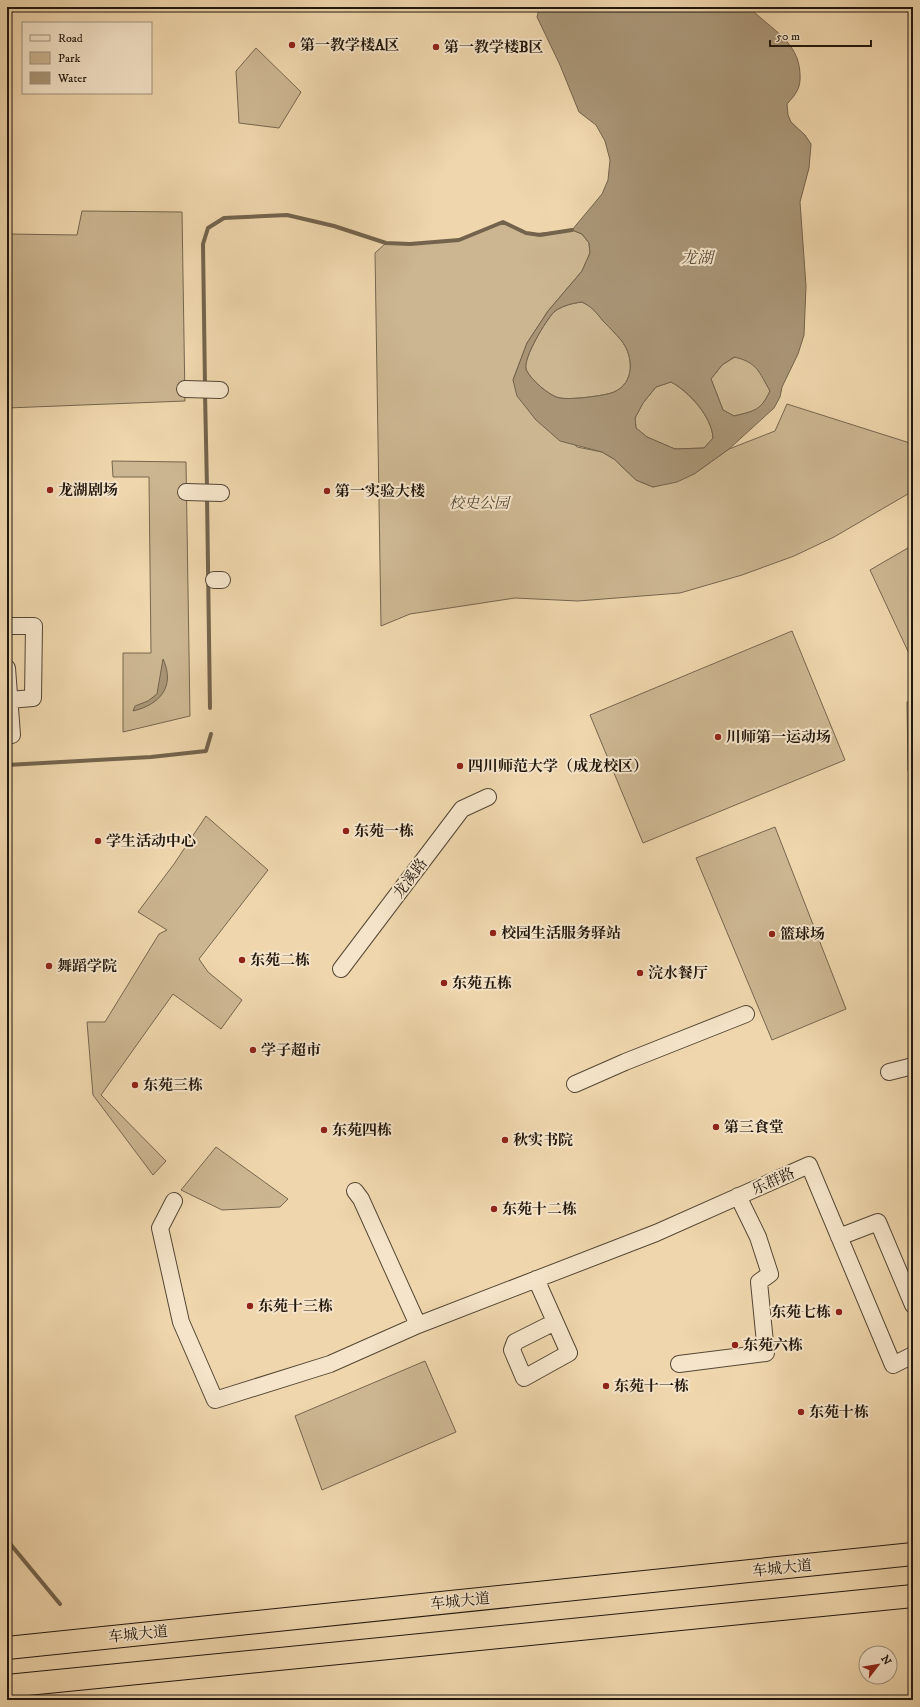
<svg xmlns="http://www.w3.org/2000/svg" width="920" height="1707" viewBox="0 0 920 1707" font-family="'IM FELL DW Pica','Noto Serif SC',serif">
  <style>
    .green { fill: #ccb691; stroke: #76664f }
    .water { fill: #a99576; stroke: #73634c; fill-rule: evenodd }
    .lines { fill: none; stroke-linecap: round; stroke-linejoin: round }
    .stream { stroke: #73634c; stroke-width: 4 }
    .minor-casing { stroke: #544735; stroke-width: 18 }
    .highway-casing { stroke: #21170d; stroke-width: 24 }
    .minor { stroke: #f5e4c9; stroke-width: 16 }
    .highway { stroke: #efd6ac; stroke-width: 22 }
    .poi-dot { fill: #8f2418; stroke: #f5e4c9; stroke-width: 1.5 }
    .labels { text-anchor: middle; stroke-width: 4; stroke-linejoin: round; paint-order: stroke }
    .poi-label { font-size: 15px; font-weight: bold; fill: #21170d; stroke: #f5e4c9; text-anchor: start }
    .park-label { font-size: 15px; font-style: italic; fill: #544735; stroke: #f5e4c9 }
    .street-label { font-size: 15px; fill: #21170d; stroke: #f5e4c9 }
    .water-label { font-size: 16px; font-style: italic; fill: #574937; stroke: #f5e4c9 }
  </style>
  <rect width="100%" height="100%" fill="#efd6ac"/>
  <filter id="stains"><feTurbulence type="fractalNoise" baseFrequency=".005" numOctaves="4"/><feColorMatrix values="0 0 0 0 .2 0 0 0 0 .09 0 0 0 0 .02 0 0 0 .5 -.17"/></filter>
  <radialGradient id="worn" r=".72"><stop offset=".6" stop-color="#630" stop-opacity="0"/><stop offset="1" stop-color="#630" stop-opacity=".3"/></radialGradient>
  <path class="green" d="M 256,48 L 301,92 L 279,128 L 239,123 L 236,71 Z
    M 82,211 L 182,212 L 185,401 L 7,408 L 8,234 L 77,235 Z
    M 503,222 L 521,232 L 533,234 L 572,230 L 582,234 L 589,243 L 590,253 L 582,271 L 548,311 L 527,343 L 513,380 L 577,447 L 602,452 L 614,459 L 636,480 L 653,487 L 694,474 L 729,449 L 775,431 L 787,404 L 913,444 L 913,491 L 834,537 L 794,556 L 742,575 L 680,593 L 578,601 L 515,598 L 410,614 L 381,626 L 375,253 L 386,243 L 410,244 L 459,240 Z
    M 582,302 C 594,308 596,312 604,322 C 610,328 616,334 621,340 C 634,356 635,383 614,392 C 605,396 570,400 560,398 C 550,397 529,378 526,369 C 523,358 546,320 554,312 C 561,306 573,303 582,302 Z
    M 735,357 C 758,362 759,371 770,391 C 761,411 755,411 734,416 L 723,410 L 711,379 L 722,365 Z
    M 671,382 C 689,392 712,417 713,438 L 704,448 L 675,449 L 647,437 L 636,428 L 635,418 L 643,403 L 656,387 Z
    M 112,461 L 186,462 L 190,716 L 123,732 L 123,653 L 151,653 L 149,477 L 113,477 Z
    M 913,545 L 913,662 L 870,570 Z
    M 792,631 L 845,760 L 643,843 L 590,715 Z
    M 913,699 L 913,773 L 908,771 L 907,702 Z
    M 206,816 L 268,870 L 199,959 L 208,972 L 242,1000 L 221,1029 L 173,994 L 101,1095 L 166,1161 L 153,1175 L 93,1095 L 87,1022 L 105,1022 L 159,934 L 167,930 L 138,912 L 174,864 Z
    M 775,827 L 846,1009 L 772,1040 L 696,858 Z
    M 216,1147 L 288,1199 L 280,1207 L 222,1210 L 181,1190 Z
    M 425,1361 L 456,1432 L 322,1490 L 295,1416 Z"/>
  <path class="water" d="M 542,7 L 749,7 C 770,29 799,41 800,74 C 801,88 796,94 787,104 L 788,115 L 791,122 L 805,135 L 811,144 L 809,168 L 800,202 L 806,286 L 804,335 L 798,354 L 782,387 L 780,397 L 774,408 L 729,449 L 694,474 L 677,482 L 653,487 L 636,480 L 614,459 L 602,452 L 560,441 L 536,420 L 517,396 L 513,380 L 527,343 L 548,311 L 582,271 L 590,253 L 589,243 L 582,234 L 572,230 L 602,194 L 608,180 L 610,160 L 605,141 L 596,125 L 579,112 L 560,65 L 537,17 L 539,9 ZM 582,302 C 594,308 596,313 604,322 C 610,328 616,334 621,340 C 634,356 635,383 614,392 C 605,396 570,400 560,398 C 550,397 529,378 526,369 C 523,358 546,320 554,312 C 561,306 573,303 582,302 ZM 734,357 C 757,362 759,372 770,391 C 761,410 755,411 734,416 L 723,410 L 711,379 L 722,365 ZM 671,382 C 689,391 712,417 713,438 L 704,448 L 675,449 L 647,437 L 636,428 L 635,418 L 643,403 L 656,387 Z
    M 163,659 C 176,687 159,705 133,711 L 135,706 L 148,701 L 157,694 Z"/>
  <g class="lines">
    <path class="stream" d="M 205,386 L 203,244 L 208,228 L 224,218 L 287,215 L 334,226 L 386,243 L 410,244 L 459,240 L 503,222 L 526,233 L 540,235 L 572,230
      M 205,393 L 207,488
      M 207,495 L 210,708
      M 7,765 L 151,757 L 206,751 L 211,734
      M 7,1540 L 60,1604"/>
    <defs>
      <path id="minor" d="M 185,389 L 220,390
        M 186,492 L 221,493
        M 214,580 L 222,580
        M 7,626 L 34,626 L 33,698 L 9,700
        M 7,668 L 12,735
        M 341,969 L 462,809 L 488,797
        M 889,1072 L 913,1066
        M 575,1084 L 625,1062 L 746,1014
        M 174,1201 L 160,1228 L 181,1322 L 215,1400 L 330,1364 L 418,1325 L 361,1199 L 355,1191
        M 839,1237 L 878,1222 L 913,1305
        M 536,1279 L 569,1353 L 524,1378 L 512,1350 L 515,1342 L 555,1322
        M 418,1325 L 656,1233 L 809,1165 L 893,1365 L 913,1355
        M 679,1364 L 766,1353 L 759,1282 L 770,1274 L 758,1237 L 738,1196"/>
      <path id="highway" d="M 7,1648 L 913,1554
        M 7,1686 L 913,1596"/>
    </defs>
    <use href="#minor" class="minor-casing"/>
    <use href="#highway" class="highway-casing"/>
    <use href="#minor" class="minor"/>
    <use href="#highway" class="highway"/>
  </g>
  <g class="poi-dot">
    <circle cx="292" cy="45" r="4"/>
    <circle cx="436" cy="47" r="4"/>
    <circle cx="50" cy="490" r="4"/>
    <circle cx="327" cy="491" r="4"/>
    <circle cx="718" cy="737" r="4"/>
    <circle cx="460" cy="766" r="4"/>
    <circle cx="346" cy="831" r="4"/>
    <circle cx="98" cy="841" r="4"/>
    <circle cx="493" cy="933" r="4"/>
    <circle cx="772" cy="934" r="4"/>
    <circle cx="242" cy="960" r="4"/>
    <circle cx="49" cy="966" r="4"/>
    <circle cx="640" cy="973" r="4"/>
    <circle cx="444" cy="983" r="4"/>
    <circle cx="253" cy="1050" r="4"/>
    <circle cx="135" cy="1085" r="4"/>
    <circle cx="716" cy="1127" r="4"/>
    <circle cx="324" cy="1130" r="4"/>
    <circle cx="505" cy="1140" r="4"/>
    <circle cx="494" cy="1209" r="4"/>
    <circle cx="250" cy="1306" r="4"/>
    <circle cx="839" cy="1312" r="4"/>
    <circle cx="735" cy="1345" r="4"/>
    <circle cx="606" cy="1386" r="4"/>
    <circle cx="801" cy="1412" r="4"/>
  </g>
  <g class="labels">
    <g class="poi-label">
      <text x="300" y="50">第一教学楼A区</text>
      <text x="444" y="52">第一教学楼B区</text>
      <text x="58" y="495">龙湖剧场</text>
      <text x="335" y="496">第一实验大楼</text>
      <text x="726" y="742">川师第一运动场</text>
      <text x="468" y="771">四川师范大学（成龙校区）</text>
      <text x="354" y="836">东苑一栋</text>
      <text x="106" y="846">学生活动中心</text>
      <text x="501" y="938">校园生活服务驿站</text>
      <text x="780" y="939">篮球场</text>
      <text x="250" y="965">东苑二栋</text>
      <text x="57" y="971">舞蹈学院</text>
      <text x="648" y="978">浣水餐厅</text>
      <text x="452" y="988">东苑五栋</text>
      <text x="261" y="1055">学子超市</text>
      <text x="143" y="1090">东苑三栋</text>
      <text x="724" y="1132">第三食堂</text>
      <text x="332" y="1135">东苑四栋</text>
      <text x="513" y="1145">秋实书院</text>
      <text x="502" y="1214">东苑十二栋</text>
      <text x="258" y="1311">东苑十三栋</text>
      <text x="831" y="1317" text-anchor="end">东苑七栋</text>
      <text x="743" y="1350">东苑六栋</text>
      <text x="614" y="1391">东苑十一栋</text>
      <text x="809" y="1417">东苑十栋</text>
    </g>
    <g class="park-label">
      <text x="479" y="508">校史公园</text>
    </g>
    <g class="street-label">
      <text transform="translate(410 878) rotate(-53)" y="5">龙溪路</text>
      <text transform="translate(773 1181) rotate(-24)" y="5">乐群路</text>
      <text transform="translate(782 1568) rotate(-6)" y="5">车城大道</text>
      <text transform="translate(460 1601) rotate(-6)" y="5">车城大道</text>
      <text transform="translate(138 1634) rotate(-6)" y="5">车城大道</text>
    </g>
    <g class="water-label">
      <text x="697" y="263">龙湖</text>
    </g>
  </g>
  <rect width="920" height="1707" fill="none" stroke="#efd6ac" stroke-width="24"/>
  <rect x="8" y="8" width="904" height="1691" fill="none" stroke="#21170d" stroke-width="2"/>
  <rect x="12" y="12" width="896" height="1683" fill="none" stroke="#21170d"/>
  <rect x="22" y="22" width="130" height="72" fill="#f5e4c9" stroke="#a0927e"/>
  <rect x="30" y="35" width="20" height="6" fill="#f5e4c9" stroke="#a0927e"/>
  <text x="58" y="42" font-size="12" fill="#21170d">Road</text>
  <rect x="30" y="52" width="20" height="12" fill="#ccb691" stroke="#a0927e"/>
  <text x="58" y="62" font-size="12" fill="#21170d">Park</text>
  <rect x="30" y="72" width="20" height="12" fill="#a99576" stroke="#a0927e"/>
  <text x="58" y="82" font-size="12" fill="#21170d">Water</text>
  <g transform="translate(878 1665) rotate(59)"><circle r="19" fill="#f5e4c9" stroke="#a0927e"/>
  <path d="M0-3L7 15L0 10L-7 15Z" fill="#8f2418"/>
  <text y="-6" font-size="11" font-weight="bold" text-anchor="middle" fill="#21170d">N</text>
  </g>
  <path d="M770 40v6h101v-6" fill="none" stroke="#21170d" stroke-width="2"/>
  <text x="776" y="40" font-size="12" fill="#21170d" stroke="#f5e4c9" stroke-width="3" paint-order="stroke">50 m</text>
  <rect width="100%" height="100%" filter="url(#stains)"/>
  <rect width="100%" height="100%" fill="url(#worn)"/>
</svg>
